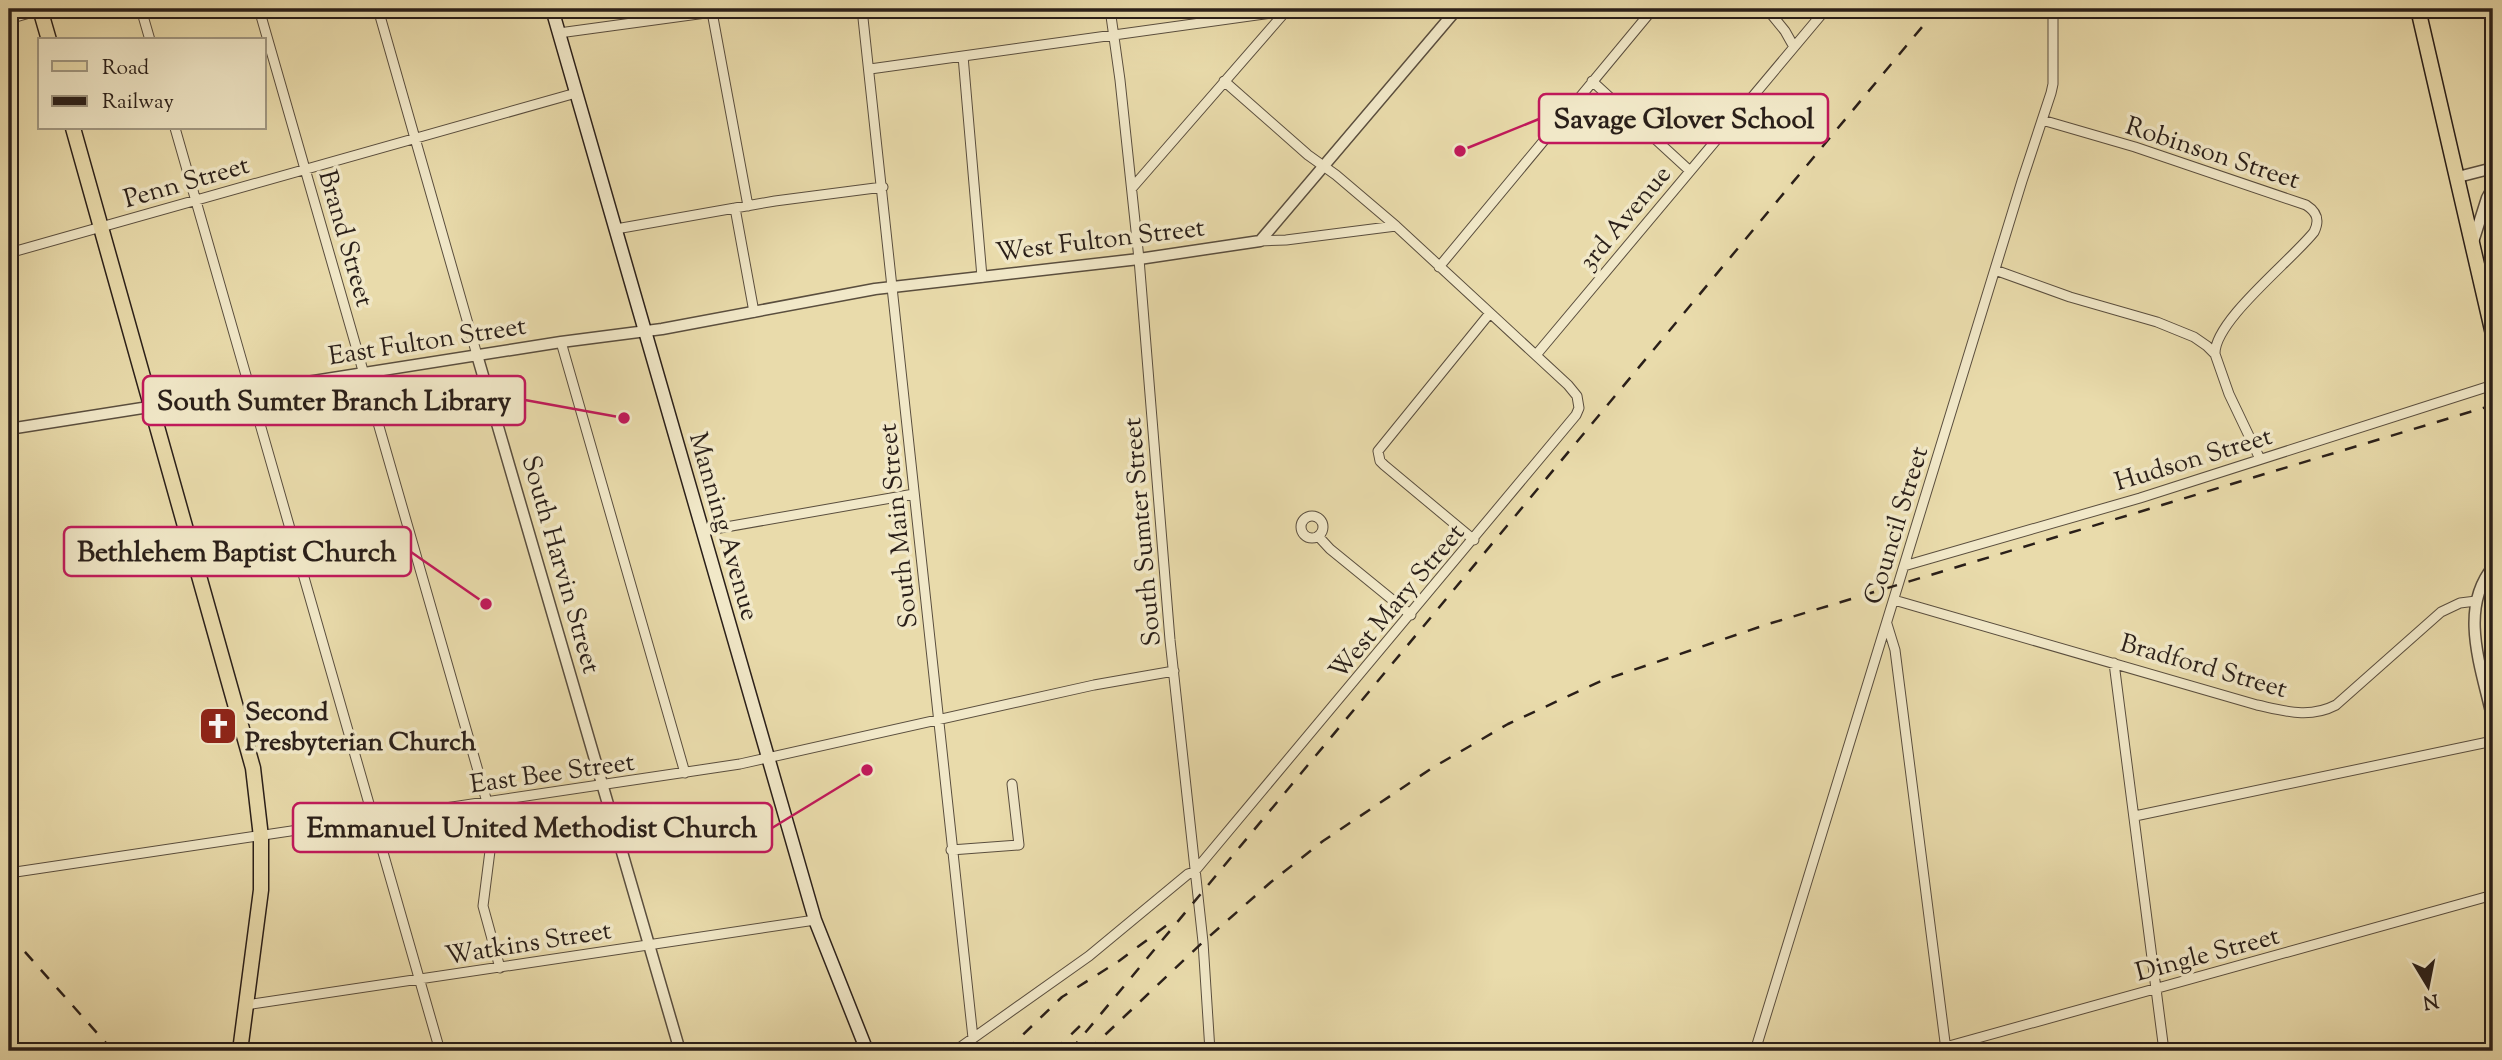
<svg xmlns="http://www.w3.org/2000/svg" width="2502" height="1060" viewBox="0 0 2502 1060" font-family="'Sorts Mill Goudy',serif">
  <style>
    .lines { fill: none; stroke-linecap: round; stroke-linejoin: round }
    .minor-casing { stroke: #5a4e3e; stroke-width: 11 }
    .tertiary-casing { stroke: #5a4e3e; stroke-width: 13 }
    .secondary-casing { stroke: #2a1f19; stroke-width: 15 }
    .primary-casing { stroke: #2a1f19; stroke-width: 17 }
    .trunk-casing { stroke: #2a1f19; stroke-width: 17 }
    .minor { stroke: #f1e8c8; stroke-width: 9 }
    .tertiary { stroke: #f1e8c8; stroke-width: 10 }
    .secondary { stroke: #f1e8c8; stroke-width: 12 }
    .primary { stroke: #e9dbab; stroke-width: 14 }
    .trunk { stroke: #e9dbab; stroke-width: 14 }
    .rail { stroke: #2a1f19; stroke-width: 2.5; stroke-dasharray: 12 12; stroke-linecap: butt }
    .labels { text-anchor: middle; stroke-width: 7; stroke-linejoin: round; paint-order: stroke }
    .street-label { font-size: 26px; fill: #2a1f19; stroke: #f1e8c8 }
    .poi-label { font-size: 26px; font-weight: bold; fill: #2a1f19; stroke: #f1e8c8; text-anchor: start }
    .leader { fill: none; stroke: #c2185b; stroke-width: 2.5 }
    .callout-dot { fill: #c2185b; stroke: #f1e8c8; stroke-width: 2.5 }
    .callout { fill: #f1e8c8; stroke: #c2185b; stroke-width: 2.5 }
    .callout-label { font-size: 28px; text-anchor: middle; font-weight: bold; fill: #2a1f19 }
  </style>
  <rect width="100%" height="100%" fill="#e9dbab"/>
  <filter id="stains"><feTurbulence type="fractalNoise" baseFrequency=".00286" numOctaves="4"/><feColorMatrix values="0 0 0 0 .2 0 0 0 0 .09 0 0 0 0 .02 0 0 0 .5 -.17"/></filter>
  <radialGradient id="worn" r=".72"><stop offset=".6" stop-color="#630" stop-opacity="0"/><stop offset="1" stop-color="#630" stop-opacity=".3"/></radialGradient>
  <g class="lines">
    <defs>
      <path id="minor" d="M 141,9 L 150,40
        M 259,9 L 487,802 L 492,835 L 483,906 L 500,968
        M 378,9 L 477,355
        M 862,9 L 973,1038
        M 1110,9 L 1120,80 L 1139,259 L 1170,640 L 1203,942 L 1210,1051
        M 1767,9 L 1785,31 L 1794,47
        M 712,12 L 748,206
        M 9,19 L 43,9
        M 559,33 L 735,9
        M 963,56 L 982,277
        M 870,69 L 1286,11 L 1288,9
        M 1592,81 L 1690,171
        M 2042,120 L 2135,147 L 2306,205 C 2317,212 2320,220 2314,232 C 2291,261 2214,321 2215,354
        M 175,128 L 440,1051
        M 1132,188 L 1286,11
        M 735,208 L 754,312
        M 616,229 L 775,201 L 883,187
        M 1260,241 L 1286,240 L 1396,226
        M 9,253 L 576,93
        M 1439,267 L 1653,9
        M 1995,270 L 2070,297 L 2157,322 L 2194,337 L 2207,346 L 2215,354 L 2229,394 L 2260,459
        M 561,342 L 685,773
        M 1536,355 L 1826,9
        M1301 527a11 11 0 1 1 22 0a11 11 0 1 1-22 0Z
        M 703,531 L 914,494
        M 1318,536 L 1330,549 L 1411,615
        M 1474,540 L 1384,465 L 1380,461 L 1378,451 L 1490,313
        M 1904,566 L 2140,498 L 2493,385
        M 1894,600 L 2257,705 C 2285,711 2309,719 2336,705 L 2441,612 L 2460,603 L 2476,601
        M 1887,624 L 1895,650 L 1946,1050
        M 2114,663 L 2164,1051
        M 2135,816 L 2493,741
        M 951,850 L 1019,845 L 1012,784
        M 9,873 L 740,764 L 1094,685 L 1174,671
        M 246,1005 L 815,920
        M 955,1051 L 1089,956 L 1188,874 L 1194,872 L 1576,415 L 1579,408 L 1577,396 L 1568,385 L 1396,226 L 1336,175 L 1308,155 L 1224,81
        M 1755,1051 L 2022,181 L 2051,93 L 2053,84 L 2053,9
        M 1931,1051 L 2493,895"/>
      <path id="tertiary" d="M 2458,177 L 2493,168
        M 2473,242 L 2487,198 L 2493,187
        M 477,355 L 680,1051
        M 9,429 L 561,342 L 662,329 L 875,289 L 1139,259 L 1260,241 L 1457,9
        M 2493,567 C 2457,610 2483,672 2493,721"/>
      <path id="secondary" d="M 552,9 L 815,920 L 867,1051"/>
      <path id="primary" d="M 40,9 L 49,40
        M 73,128 L 253,768 L 261,837 L 261,890 L 240,1051"/>
      <path id="trunk" d="M 2418,9 L 2493,334"/>
    </defs>
    <use href="#minor" class="minor-casing"/>
    <use href="#tertiary" class="tertiary-casing"/>
    <use href="#secondary" class="secondary-casing"/>
    <use href="#primary" class="primary-casing"/>
    <use href="#trunk" class="trunk-casing"/>
    <use href="#minor" class="minor"/>
    <use href="#tertiary" class="tertiary"/>
    <use href="#secondary" class="secondary"/>
    <use href="#primary" class="primary"/>
    <use href="#trunk" class="trunk"/>
    <path class="rail" d="M 9,934 L 113,1051
      M 1006,1051 L 1062,997 L 1119,961 L 1167,925
      M 1054,1051 L 1083,1023
      M 1070,1051 L 1937,9
      M 1088,1051 L 1203,942 L 1271,882 L 1323,841 L 1432,768 L 1508,724 L 1601,681 L 1765,625 L 2493,405"/>
  </g>
  <defs>
    <symbol id="church-square" viewBox="-11 -11 22 22"><rect x="-9" y="-9" width="18" height="18" rx="4" fill="#8f2418" stroke="#f1e8c8"/><path d="M-1.2-6h2.4v3.5h3.3v2.4h-3.3V6h-2.4V-.1h-3.3v-2.4h3.3Z" fill="#fff"/></symbol>
  </defs>
  <g fill-rule="evenodd">
    <use href="#church-square" x="196" y="704" width="44" height="44"/>
  </g>
  <g class="labels">
    <g class="street-label">
      <text transform="translate(2213 152) rotate(18)" y="9">Robinson Street</text>
      <text transform="translate(186 181) rotate(-16)" y="9">Penn Street</text>
      <text transform="translate(1624 217) rotate(-50)" y="9">3rd Avenue</text>
      <text transform="translate(347 238) rotate(74)" y="9">Brand Street</text>
      <text transform="translate(1100 239) rotate(-7)" y="9">West Fulton Street</text>
      <text transform="translate(427 340) rotate(-9)" y="9">East Fulton Street</text>
      <text transform="translate(2193 458) rotate(-17)" y="9">Hudson Street</text>
      <text transform="translate(1895 525) rotate(-73)" y="9">Council Street</text>
      <text transform="translate(725 526) rotate(74)" y="9">Manning Avenue</text>
      <text transform="translate(897 526) rotate(-96)" y="9">South Main Street</text>
      <text transform="translate(1141 532) rotate(-95)" y="9">South Sumter Street</text>
      <text transform="translate(562 564) rotate(74)" y="9">South Harvin Street</text>
      <text transform="translate(1396 601) rotate(-50)" y="9">West Mary Street</text>
      <text transform="translate(2204 665) rotate(16)" y="9">Bradford Street</text>
      <text transform="translate(552 772) rotate(-8)" y="9">East Bee Street</text>
      <text transform="translate(528 942) rotate(-9)" y="9">Watkins Street</text>
      <text transform="translate(2207 953) rotate(-15)" y="9">Dingle Street</text>
    </g>
    <g class="poi-label">
      <text x="245" y="720">Second<tspan x="245" dy="30">Presbyterian Church</tspan></text>
    </g>
  </g>
  <path class="leader" d="M1460 151L1539 119M624 418L525 400M486 604L411 552M867 770L772 828"/>
  <g class="callout-dot">
    <circle cx="1460" cy="151" r="7"/>
    <circle cx="624" cy="418" r="7"/>
    <circle cx="486" cy="604" r="7"/>
    <circle cx="867" cy="770" r="7"/>
  </g>
  <g class="callout">
    <rect x="1539" y="94" width="289" height="49" rx="7"/>
    <rect x="143" y="376" width="382" height="49" rx="7"/>
    <rect x="64" y="527" width="347" height="49" rx="7"/>
    <rect x="293" y="803" width="479" height="49" rx="7"/>
  </g>
  <g class="callout-label">
    <text x="1684" y="128">Savage Glover School</text>
    <text x="334" y="410">South Sumter Branch Library</text>
    <text x="237" y="561">Bethlehem Baptist Church</text>
    <text x="532" y="837">Emmanuel United Methodist Church</text>
  </g>
  <rect width="2502" height="1060" fill="none" stroke="#e9dbab" stroke-width="35"/>
  <rect x="10" y="10" width="2481" height="1039" fill="none" stroke="#2a1f19" stroke-width="3.5"/>
  <rect x="18" y="18" width="2467" height="1025" fill="none" stroke="#2a1f19" stroke-width="2"/>
  <rect x="38" y="38" width="228" height="91" fill="#f1e8c8" stroke="#a19882" stroke-width="2"/>
  <rect x="52" y="61" width="35" height="10" fill="#e9dbab" stroke="#a19882" stroke-width="2"/>
  <text x="102" y="74" font-size="21" fill="#2a1f19">Road</text>
  <rect x="52" y="96" width="35" height="10" fill="#2a1f19" stroke="#a19882" stroke-width="2"/>
  <text x="102" y="108" font-size="21" fill="#2a1f19">Railway</text>
  <g transform="translate(2428 986) rotate(170)" stroke="#f1e8c8" stroke-width="5" paint-order="stroke">
  <path d="M0-5L12 26L0 18L-12 26Z" fill="#2a1f19"/>
  <text y="-10" font-size="19" font-weight="bold" text-anchor="middle" fill="#2a1f19">N</text>
  </g>
  <rect width="100%" height="100%" filter="url(#stains)"/>
  <rect width="100%" height="100%" fill="url(#worn)"/>
</svg>
